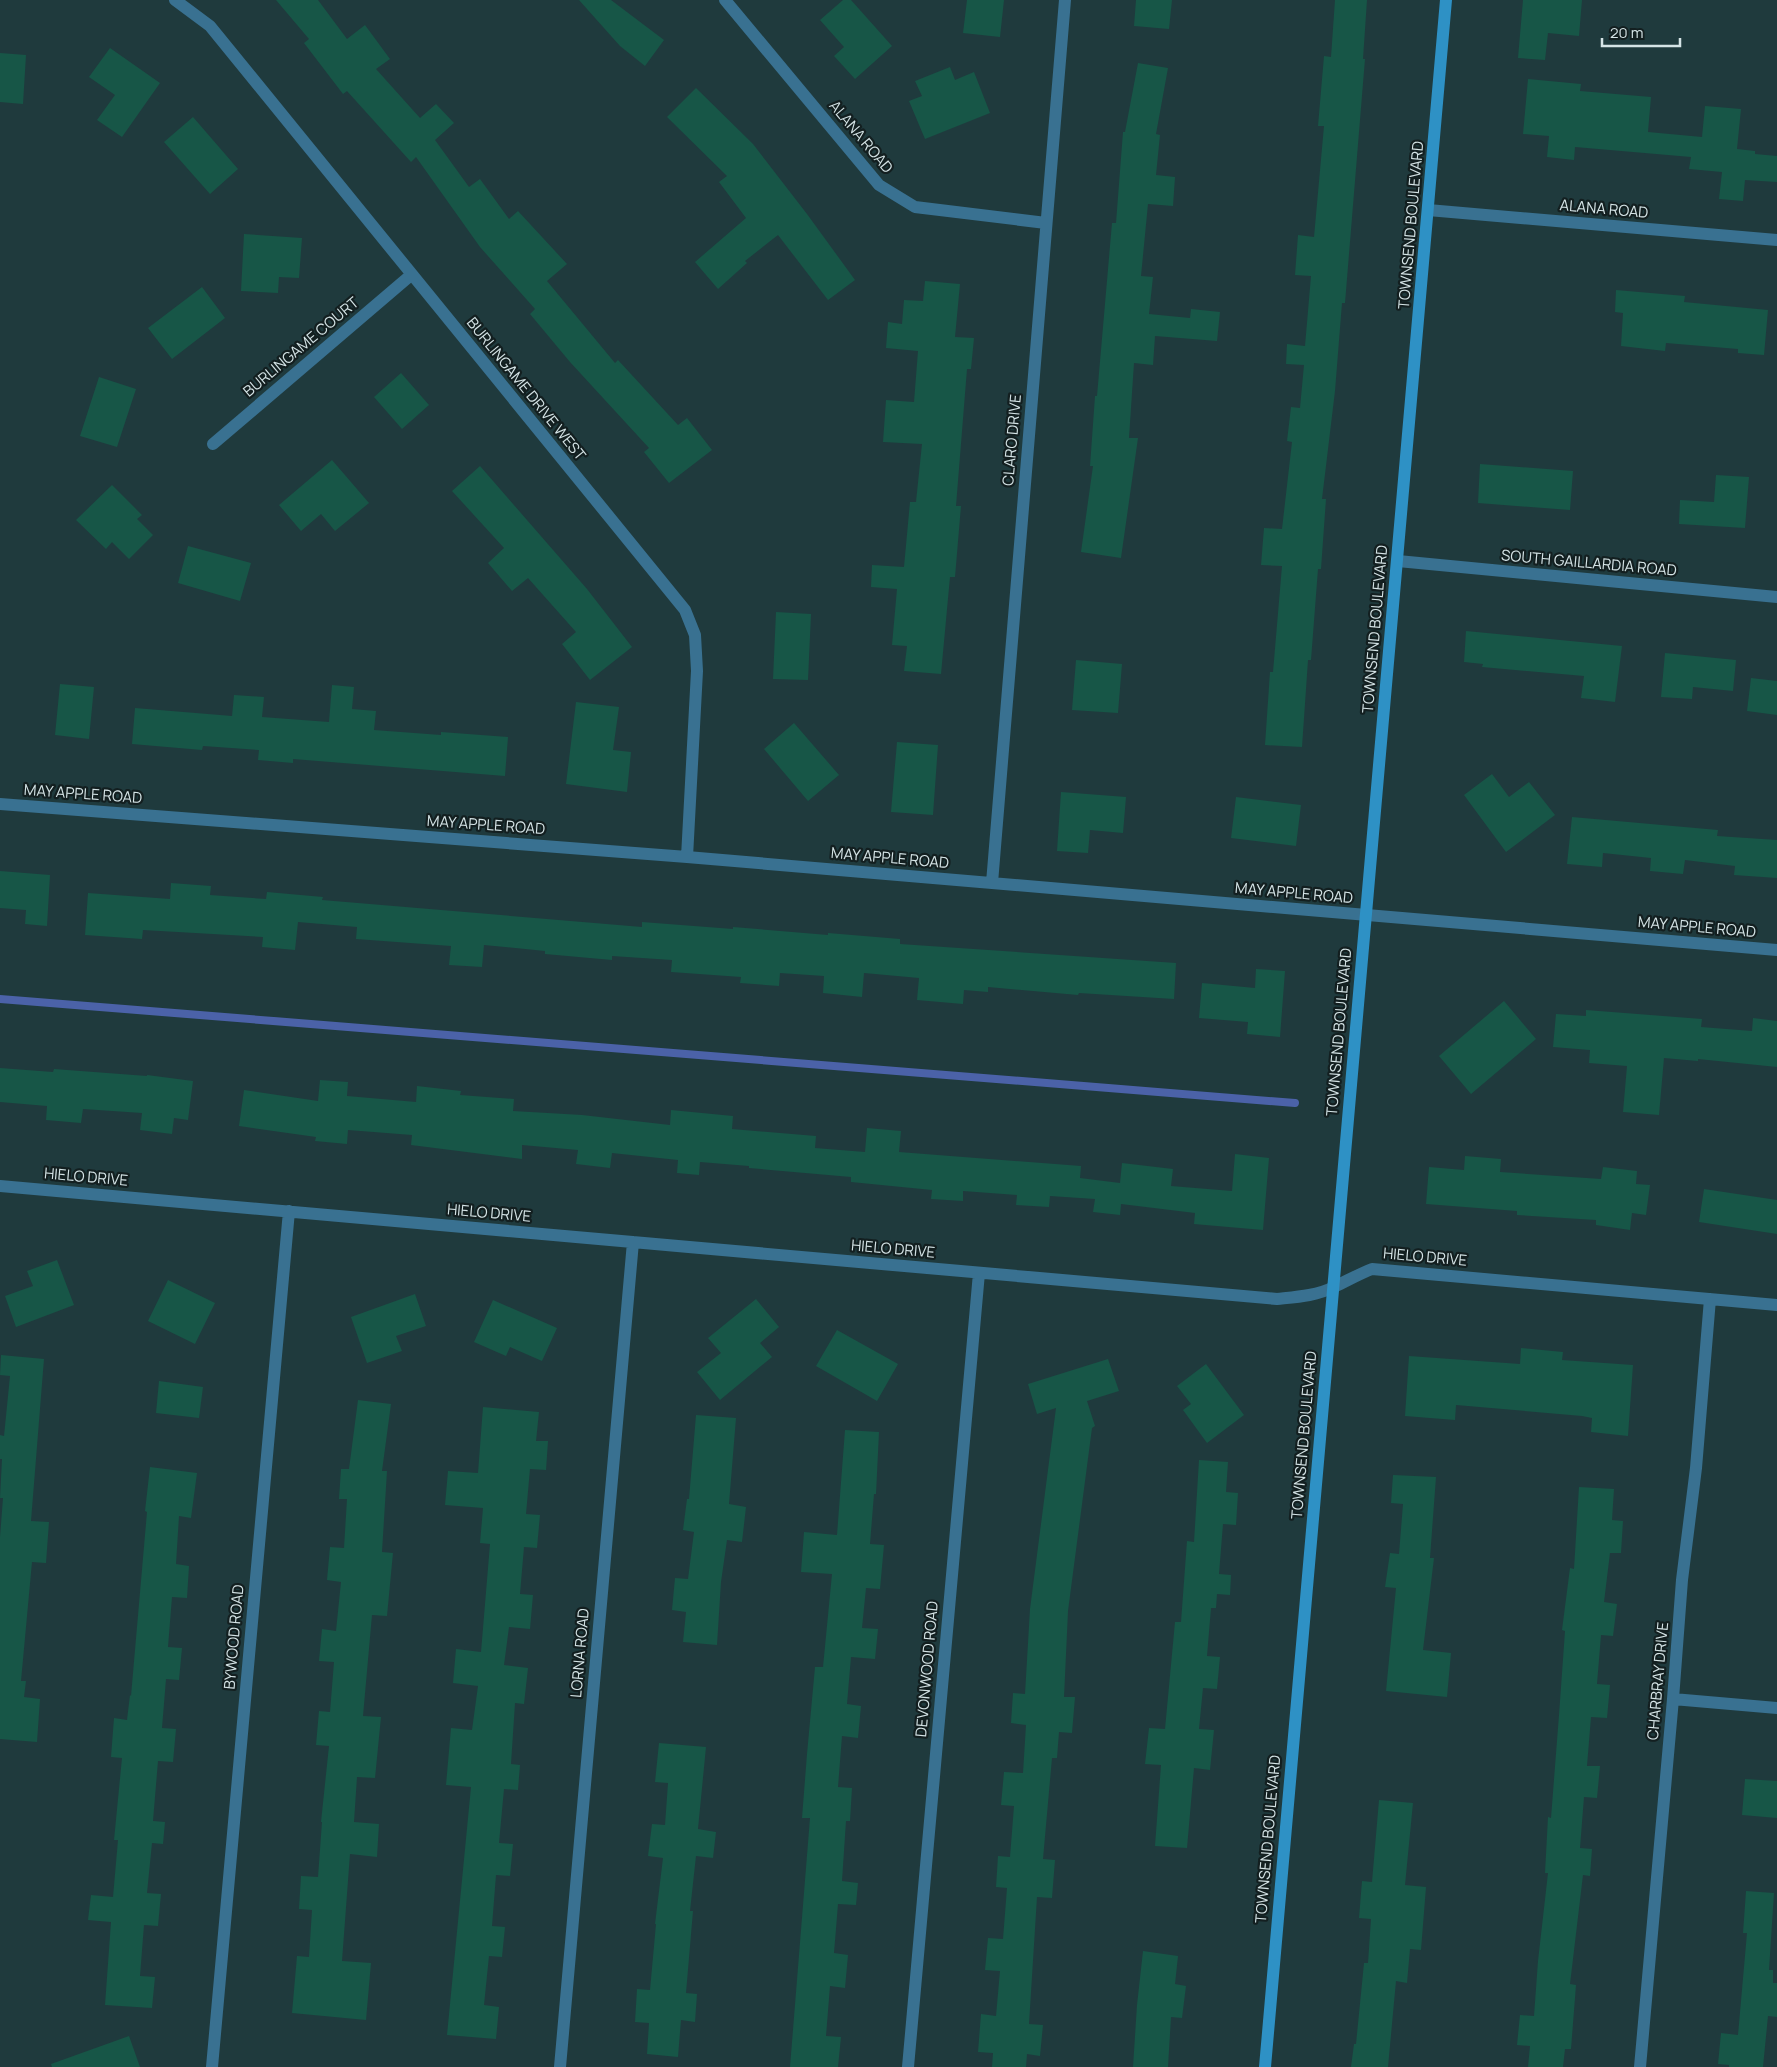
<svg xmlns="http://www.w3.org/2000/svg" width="1777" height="2067" viewBox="0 0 1777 2067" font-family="Manrope,sans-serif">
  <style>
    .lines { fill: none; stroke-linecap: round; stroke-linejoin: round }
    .stream { stroke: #4b62a8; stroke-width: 8 }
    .building { fill: #175647 }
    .street { stroke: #397191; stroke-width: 12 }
    .secondary { stroke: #2e91c5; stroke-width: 12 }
    .labels { text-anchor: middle; stroke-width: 4.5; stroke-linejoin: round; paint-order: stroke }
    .street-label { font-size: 15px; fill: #d5e4e6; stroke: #131f20 }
  </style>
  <rect width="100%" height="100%" fill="#1f3a3d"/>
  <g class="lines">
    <path class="stream" d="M 0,999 L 1295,1103"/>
  </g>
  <path class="building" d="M 276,0 L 318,0 L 347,39 L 365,25 L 390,59 L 376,69 L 420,118 L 436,104 L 454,123 L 435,140 L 469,187 L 480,179 L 509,219 L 518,211 L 567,264 L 547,281 L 615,363 L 618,360 L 678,425 L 687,418 L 712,450 L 669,483 L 644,452 L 649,448 L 570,362 L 530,314 L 535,309 L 480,247 L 416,157 L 411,162 L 347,91 L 343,94 L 304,43 L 309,39 Z
    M 579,0 L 611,0 L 664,40 L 645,66 L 620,46 Z
    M 843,0 L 851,0 L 892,46 L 855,79 L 834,56 L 844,47 L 820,20 Z
    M 967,0 L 1004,0 L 1000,37 L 963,33 Z
    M 1136,0 L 1172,0 L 1169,29 L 1134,26 Z
    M 1335,0 L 1367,0 L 1363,59 L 1365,59 L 1345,303 L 1342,303 L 1335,391 L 1322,499 L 1326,499 L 1321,569 L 1318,569 L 1311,660 L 1308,660 L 1302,747 L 1265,745 L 1270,672 L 1273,672 L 1282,566 L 1261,565 L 1264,528 L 1282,529 L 1292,442 L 1287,441 L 1291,407 L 1300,408 L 1304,365 L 1286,364 L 1287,344 L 1305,346 L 1311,276 L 1295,275 L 1298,235 L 1314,237 L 1324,126 L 1318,126 L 1324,56 L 1331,57 Z
    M 1523,0 L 1582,0 L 1579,36 L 1548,33 L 1545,60 L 1518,58 Z
    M 110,48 L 160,83 L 122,137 L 97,120 L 115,95 L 89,77 Z
    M 0,53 L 26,55 L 23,104 L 0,102 Z
    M 1138,63 L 1168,68 L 1156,134 L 1160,135 L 1156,175 L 1175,177 L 1173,206 L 1148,204 L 1141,276 L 1153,277 L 1149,314 L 1190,318 L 1191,309 L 1220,312 L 1217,341 L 1155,336 L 1153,365 L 1134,363 L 1129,438 L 1138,438 L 1121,558 L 1081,552 L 1093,466 L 1090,466 L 1095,396 L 1097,396 L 1112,223 L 1116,223 L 1123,132 L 1125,132 Z
    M 950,67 L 955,80 L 974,72 L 990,113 L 925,139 L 909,101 L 922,96 L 915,81 Z
    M 1528,79 L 1581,84 L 1580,91 L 1651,97 L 1648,132 L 1702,137 L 1705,106 L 1741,109 L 1737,149 L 1755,151 L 1755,154 L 1777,156 L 1777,182 L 1745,180 L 1743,201 L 1719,199 L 1722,172 L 1689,169 L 1691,157 L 1575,147 L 1574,160 L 1547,157 L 1549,136 L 1523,134 Z
    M 696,88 L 753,144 L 807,214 L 855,280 L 828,300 L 778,235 L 745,261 L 747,263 L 718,289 L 695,262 L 746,218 L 719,182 L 727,176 L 667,117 Z
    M 193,117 L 238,169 L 210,194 L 164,142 Z
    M 244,234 L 302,238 L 299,278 L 279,277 L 278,293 L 241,291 Z
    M 925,281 L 960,284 L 955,337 L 974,338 L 971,369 L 967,369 L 956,506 L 961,506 L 955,577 L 950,577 L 941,674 L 904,671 L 907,646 L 892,645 L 897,589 L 871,587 L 872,565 L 904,567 L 910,502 L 916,502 L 922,444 L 883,442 L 886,400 L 914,402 L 918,351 L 886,348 L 888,322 L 902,324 L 904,300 L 923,301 Z
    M 202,287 L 225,318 L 172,359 L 148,328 Z
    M 1616,290 L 1685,296 L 1684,302 L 1768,310 L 1764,355 L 1738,353 L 1738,349 L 1666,343 L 1665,351 L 1621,346 L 1623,313 L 1615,312 Z
    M 401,373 L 429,405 L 402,429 L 374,397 Z
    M 99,377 L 136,389 L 117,447 L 80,436 Z
    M 332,460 L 369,503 L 335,531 L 321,514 L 301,531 L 279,505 Z
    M 1480,464 L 1573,471 L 1570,510 L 1478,503 Z
    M 480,466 L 587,589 L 632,647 L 590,680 L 562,644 L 576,632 L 528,578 L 512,591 L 488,563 L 504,548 L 452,491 Z
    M 1716,475 L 1749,477 L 1745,528 L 1679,524 L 1680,500 L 1714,502 Z
    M 112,485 L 142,515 L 137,519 L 153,535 L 129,559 L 112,542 L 106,549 L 76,520 Z
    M 188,546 L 251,563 L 240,601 L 178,583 Z
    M 776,612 L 811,614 L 808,680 L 773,679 Z
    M 1466,631 L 1622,646 L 1615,702 L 1581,698 L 1584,676 L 1482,667 L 1483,664 L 1464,662 Z
    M 1665,653 L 1736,660 L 1733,691 L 1693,687 L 1692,699 L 1661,697 Z
    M 1076,660 L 1122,664 L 1118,713 L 1072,710 Z
    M 1751,678 L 1777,681 L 1777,715 L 1747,711 Z
    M 60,684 L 94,687 L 89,739 L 55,735 Z
    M 332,685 L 354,687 L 352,709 L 376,711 L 374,730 L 441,735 L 441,732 L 508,737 L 505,776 L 293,759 L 293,763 L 258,760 L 259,750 L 203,746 L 202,750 L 132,744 L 135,708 L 232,716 L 234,695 L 264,697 L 262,717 L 329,722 Z
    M 576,702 L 619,707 L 613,750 L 631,752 L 627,792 L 566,784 Z
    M 794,723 L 839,775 L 808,801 L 764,749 Z
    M 897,742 L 938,745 L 933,815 L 891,812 Z
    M 1492,774 L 1509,797 L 1529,782 L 1555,815 L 1506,852 L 1464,795 Z
    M 1061,792 L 1126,797 L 1123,833 L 1090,830 L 1088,853 L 1057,851 Z
    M 1236,797 L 1301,805 L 1296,846 L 1231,838 Z
    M 1572,817 L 1718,830 L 1717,836 L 1777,840 L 1777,878 L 1734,875 L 1735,866 L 1685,860 L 1683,874 L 1650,871 L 1651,858 L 1603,853 L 1602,867 L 1567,864 Z
    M 0,871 L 50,875 L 47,926 L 25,924 L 26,910 L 0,908 Z
    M 171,883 L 211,886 L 210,895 L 266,899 L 267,892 L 323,897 L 322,900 L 642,927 L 642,922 L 733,929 L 733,927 L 828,935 L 828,933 L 900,939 L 900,944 L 1176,963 L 1174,999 L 1079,993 L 1078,995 L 988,987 L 988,992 L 964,990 L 963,1004 L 917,1000 L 919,978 L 864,973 L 862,997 L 823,993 L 824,976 L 780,973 L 779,986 L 740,983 L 741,977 L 671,972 L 672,960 L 612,956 L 612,960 L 545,954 L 545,951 L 484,945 L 482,967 L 449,965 L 451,946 L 356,939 L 357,927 L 298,922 L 295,950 L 262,947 L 263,937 L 143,930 L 142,939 L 85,935 L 88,893 L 170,899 Z
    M 1256,969 L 1285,971 L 1280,1037 L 1247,1034 L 1248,1022 L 1199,1018 L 1202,983 L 1255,988 Z
    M 1504,1001 L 1536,1039 L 1471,1094 L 1439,1056 Z
    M 1586,1010 L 1702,1019 L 1701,1027 L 1752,1031 L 1753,1018 L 1777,1021 L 1777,1067 L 1698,1059 L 1698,1061 L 1664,1058 L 1659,1115 L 1623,1112 L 1627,1066 L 1589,1063 L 1590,1050 L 1553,1047 L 1556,1014 L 1586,1016 Z
    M 0,1068 L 53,1072 L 54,1069 L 147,1076 L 147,1075 L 193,1081 L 188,1120 L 174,1118 L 172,1134 L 140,1130 L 142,1113 L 83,1109 L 81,1123 L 46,1120 L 47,1106 L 0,1102 Z
    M 320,1080 L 348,1082 L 347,1096 L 416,1102 L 417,1086 L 461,1091 L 460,1095 L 514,1099 L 513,1111 L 582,1115 L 670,1125 L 671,1110 L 733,1116 L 732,1129 L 816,1136 L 815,1148 L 865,1152 L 867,1128 L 901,1131 L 899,1152 L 1081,1166 L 1080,1178 L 1120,1183 L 1122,1163 L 1173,1169 L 1171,1186 L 1232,1191 L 1235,1154 L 1269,1158 L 1263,1230 L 1194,1224 L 1195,1213 L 1121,1204 L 1120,1215 L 1093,1212 L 1095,1199 L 1050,1196 L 1049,1207 L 1016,1205 L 1017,1195 L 963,1191 L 963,1201 L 931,1199 L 932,1190 L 851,1182 L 851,1177 L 749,1168 L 749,1166 L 700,1162 L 699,1175 L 677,1173 L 678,1160 L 612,1153 L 610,1168 L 576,1164 L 578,1150 L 522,1145 L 522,1159 L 411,1145 L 412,1135 L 348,1130 L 347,1144 L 315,1141 L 316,1137 L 239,1126 L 244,1090 L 318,1101 Z
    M 1465,1156 L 1501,1159 L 1500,1172 L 1601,1179 L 1603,1167 L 1637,1171 L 1636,1184 L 1650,1185 L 1646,1215 L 1632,1213 L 1630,1230 L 1596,1225 L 1596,1220 L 1517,1215 L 1517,1211 L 1426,1204 L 1429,1167 L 1464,1170 Z
    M 1704,1189 L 1777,1200 L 1777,1234 L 1699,1222 Z
    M 57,1260 L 74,1305 L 16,1327 L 5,1296 L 33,1286 L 27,1271 Z
    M 168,1280 L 215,1303 L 195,1344 L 148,1321 Z
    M 415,1294 L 426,1326 L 396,1336 L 402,1351 L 367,1363 L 351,1317 Z
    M 756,1299 L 779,1327 L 760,1343 L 772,1357 L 720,1400 L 697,1372 L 721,1353 L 708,1338 Z
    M 493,1300 L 557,1328 L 542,1361 L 510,1347 L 506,1356 L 474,1342 Z
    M 837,1330 L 898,1364 L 877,1401 L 816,1366 Z
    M 1521,1348 L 1563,1352 L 1562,1360 L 1633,1365 L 1628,1436 L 1591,1432 L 1592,1418 L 1582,1416 L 1456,1405 L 1455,1420 L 1405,1416 L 1409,1356 L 1520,1364 Z
    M 1,1355 L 44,1359 L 31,1521 L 49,1522 L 46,1563 L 32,1562 L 21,1681 L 26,1681 L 24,1697 L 40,1699 L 37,1742 L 0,1739 L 0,1537 L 3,1498 L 0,1498 L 2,1459 L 0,1459 L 0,1435 L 4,1436 L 10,1376 L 0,1375 Z
    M 1108,1359 L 1119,1391 L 1087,1401 L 1095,1426 L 1092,1428 L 1068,1611 L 1064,1697 L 1075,1697 L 1072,1733 L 1059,1732 L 1057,1758 L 1052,1758 L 1043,1859 L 1055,1860 L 1052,1898 L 1037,1897 L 1029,2024 L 1043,2025 L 1040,2056 L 1027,2054 L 1026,2067 L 992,2067 L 993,2053 L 978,2052 L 981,2014 L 996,2016 L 1000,1971 L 985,1970 L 988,1938 L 1003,1939 L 1007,1888 L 996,1887 L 998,1856 L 1010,1857 L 1014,1806 L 1001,1805 L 1004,1772 L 1023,1773 L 1026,1725 L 1011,1723 L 1013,1693 L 1025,1694 L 1030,1609 L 1056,1408 L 1037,1414 L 1028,1384 Z
    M 1206,1364 L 1244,1415 L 1207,1443 L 1183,1410 L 1191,1404 L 1177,1386 Z
    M 159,1381 L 203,1387 L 199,1418 L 156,1413 Z
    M 358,1400 L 391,1404 L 382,1471 L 387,1471 L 382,1552 L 393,1553 L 387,1616 L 372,1615 L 363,1716 L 381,1717 L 375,1778 L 357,1777 L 354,1822 L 379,1824 L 377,1857 L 350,1854 L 342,1961 L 371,1963 L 366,2020 L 292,2013 L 297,1956 L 309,1957 L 312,1910 L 299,1909 L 301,1876 L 318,1877 L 322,1822 L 321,1822 L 329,1746 L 316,1745 L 319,1711 L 330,1712 L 334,1662 L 319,1661 L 322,1629 L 336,1631 L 341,1582 L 327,1580 L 330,1547 L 344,1548 L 347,1499 L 339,1499 L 341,1469 L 349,1469 Z
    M 483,1407 L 539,1412 L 536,1441 L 548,1441 L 546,1470 L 530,1469 L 526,1514 L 540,1515 L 537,1548 L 524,1547 L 520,1594 L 533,1595 L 530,1629 L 509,1627 L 504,1665 L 528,1668 L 524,1704 L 515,1703 L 511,1764 L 520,1765 L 518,1790 L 504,1789 L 499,1843 L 513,1844 L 510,1876 L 496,1875 L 492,1926 L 505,1927 L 502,1957 L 489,1956 L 484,2005 L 499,2007 L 496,2039 L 447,2035 L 471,1787 L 446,1785 L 451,1728 L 472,1730 L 478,1686 L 453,1683 L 456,1649 L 481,1652 L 490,1544 L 480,1543 L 483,1508 L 445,1505 L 448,1471 L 478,1473 Z
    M 696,1415 L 736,1418 L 729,1504 L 746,1507 L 742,1542 L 727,1540 L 721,1582 L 717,1645 L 683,1642 L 686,1612 L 672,1610 L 675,1578 L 688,1579 L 694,1532 L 683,1530 L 687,1499 L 689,1499 Z
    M 845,1430 L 879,1432 L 876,1494 L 874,1494 L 870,1544 L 884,1545 L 880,1589 L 866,1588 L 862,1628 L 878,1629 L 875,1659 L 851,1657 L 847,1704 L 861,1706 L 858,1738 L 842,1736 L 838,1787 L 852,1788 L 850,1821 L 846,1821 L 842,1881 L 858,1883 L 856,1905 L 838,1904 L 834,1953 L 848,1955 L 845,1988 L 830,1986 L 826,2036 L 841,2037 L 838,2067 L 790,2067 L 810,1818 L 802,1818 L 807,1754 L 815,1667 L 823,1667 L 832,1574 L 801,1572 L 804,1532 L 837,1535 Z
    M 1199,1460 L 1228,1462 L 1226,1492 L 1238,1493 L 1236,1525 L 1223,1524 L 1219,1574 L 1231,1575 L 1230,1595 L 1217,1594 L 1216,1608 L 1211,1608 L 1207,1656 L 1220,1657 L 1217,1689 L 1203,1688 L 1199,1729 L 1214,1730 L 1210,1770 L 1194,1768 L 1187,1848 L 1155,1846 L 1161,1765 L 1145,1764 L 1149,1728 L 1165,1729 L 1175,1622 L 1181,1622 L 1187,1541 L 1194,1542 Z
    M 150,1467 L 197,1473 L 191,1518 L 179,1516 L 176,1564 L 189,1566 L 187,1598 L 172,1597 L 168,1647 L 182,1648 L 179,1680 L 166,1679 L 162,1728 L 176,1729 L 173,1762 L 158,1761 L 153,1821 L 165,1822 L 163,1844 L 152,1843 L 147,1893 L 161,1894 L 158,1926 L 144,1925 L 140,1976 L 155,1977 L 152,2008 L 105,2005 L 111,1922 L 88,1920 L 91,1895 L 113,1897 L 118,1840 L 114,1840 L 122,1758 L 111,1757 L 114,1718 L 127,1720 L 130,1695 L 131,1696 L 147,1512 L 145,1511 Z
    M 1393,1475 L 1436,1477 L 1430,1558 L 1434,1558 L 1423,1650 L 1451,1653 L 1447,1697 L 1386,1691 L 1396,1588 L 1385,1587 L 1390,1553 L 1399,1554 L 1403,1504 L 1391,1503 Z
    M 1579,1487 L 1614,1489 L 1612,1520 L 1623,1521 L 1621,1553 L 1610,1553 L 1604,1602 L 1617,1604 L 1613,1636 L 1601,1635 L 1597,1684 L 1610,1685 L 1607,1718 L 1591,1717 L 1587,1766 L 1600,1766 L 1597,1798 L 1584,1797 L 1580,1848 L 1592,1849 L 1590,1876 L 1583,1875 L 1570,1984 L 1576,1985 L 1571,2049 L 1565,2049 L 1563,2067 L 1528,2067 L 1530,2046 L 1517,2045 L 1520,2015 L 1534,2016 L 1538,1961 L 1548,1873 L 1545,1873 L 1548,1817 L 1551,1818 L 1559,1715 L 1565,1631 L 1562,1630 L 1570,1568 L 1574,1569 Z
    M 659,1743 L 706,1747 L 698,1829 L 716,1832 L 713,1858 L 696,1856 L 690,1911 L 693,1911 L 686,1993 L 697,1994 L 695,2022 L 681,2020 L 678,2057 L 647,2054 L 649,2023 L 635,2022 L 637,1989 L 650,1990 L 656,1924 L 655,1924 L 663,1858 L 648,1856 L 652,1824 L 665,1825 L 668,1783 L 655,1782 Z
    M 1745,1779 L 1777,1781 L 1777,1818 L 1742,1815 Z
    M 1379,1800 L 1413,1803 L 1405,1885 L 1426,1887 L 1421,1950 L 1410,1949 L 1407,1983 L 1396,1981 L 1388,2067 L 1351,2067 L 1354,2044 L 1356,2044 L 1364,1963 L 1368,1963 L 1371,1919 L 1359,1918 L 1362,1881 L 1372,1882 Z
    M 1746,1891 L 1774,1893 L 1769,1970 L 1773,1970 L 1773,1983 L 1777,1983 L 1777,2017 L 1768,2016 L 1763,2067 L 1729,2067 L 1729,2065 L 1718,2064 L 1721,2033 L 1738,2035 L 1747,1933 L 1743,1933 Z
    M 1143,1951 L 1178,1956 L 1175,1984 L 1186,1986 L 1182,2018 L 1171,2017 L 1168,2067 L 1133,2067 L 1137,2005 Z
    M 129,2036 L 140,2067 L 52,2067 L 51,2064 Z"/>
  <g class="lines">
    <path class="street" d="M 175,0 L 210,26 L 685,610 L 695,635 L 697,671 L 687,857
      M 725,0 L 879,185 L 915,207 L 1046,223
      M 1428,210 L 1777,240
      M 213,444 L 411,275
      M 1398,561 L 1777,597
      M 0,804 L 687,857 L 1777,950
      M 992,883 L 1065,0
      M 0,1186 L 1277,1299 C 1296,1297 1316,1296 1334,1287 C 1347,1281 1359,1274 1372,1269 L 1777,1305
      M 1673,1699 L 1777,1708
      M 212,2067 L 289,1211
      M 560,2067 L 633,1242
      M 908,2067 L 979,1273
      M 1640,2067 L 1673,1699 L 1682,1580 L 1696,1468 L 1710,1299"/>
    <path class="secondary" d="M 1265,2067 L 1446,0"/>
  </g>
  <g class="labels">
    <g class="street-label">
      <text transform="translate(861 137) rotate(50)" y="5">ALANA ROAD</text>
      <text transform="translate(1604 209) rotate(5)" y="5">ALANA ROAD</text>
      <text transform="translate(1411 225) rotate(-85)" y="5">TOWNSEND BOULEVARD</text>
      <text transform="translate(301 347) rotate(-40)" y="5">BURLINGAME COURT</text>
      <text transform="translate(526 389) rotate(51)" y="5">BURLINGAME DRIVE WEST</text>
      <text transform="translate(1012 440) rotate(-85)" y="5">CLARO DRIVE</text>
      <text transform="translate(1589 563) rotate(5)" y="5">SOUTH GAILLARDIA ROAD</text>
      <text transform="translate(1375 629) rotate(-85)" y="5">TOWNSEND BOULEVARD</text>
      <text transform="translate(83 794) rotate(4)" y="5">MAY APPLE ROAD</text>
      <text transform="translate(486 825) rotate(4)" y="5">MAY APPLE ROAD</text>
      <text transform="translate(890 858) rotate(5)" y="5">MAY APPLE ROAD</text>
      <text transform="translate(1294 893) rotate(5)" y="5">MAY APPLE ROAD</text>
      <text transform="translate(1697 927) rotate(5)" y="5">MAY APPLE ROAD</text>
      <text transform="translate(1339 1032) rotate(-85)" y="5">TOWNSEND BOULEVARD</text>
      <text transform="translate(86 1177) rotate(5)" y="5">HIELO DRIVE</text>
      <text transform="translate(489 1213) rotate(5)" y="5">HIELO DRIVE</text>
      <text transform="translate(893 1249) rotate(5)" y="5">HIELO DRIVE</text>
      <text transform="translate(1425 1257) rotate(5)" y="5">HIELO DRIVE</text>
      <text transform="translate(1304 1435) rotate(-85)" y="5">TOWNSEND BOULEVARD</text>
      <text transform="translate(234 1637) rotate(-85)" y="5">BYWOOD ROAD</text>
      <text transform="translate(580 1653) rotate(-85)" y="5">LORNA ROAD</text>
      <text transform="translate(927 1669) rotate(-85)" y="5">DEVONWOOD ROAD</text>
      <text transform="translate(1658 1681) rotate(-85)" y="5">CHARBRAY DRIVE</text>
      <text transform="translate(1268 1839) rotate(-85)" y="5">TOWNSEND BOULEVARD</text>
    </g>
  </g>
  <path d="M1602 38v8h78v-8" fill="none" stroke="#d5e4e6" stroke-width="2.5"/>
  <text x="1610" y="38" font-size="15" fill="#d5e4e6" stroke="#131f20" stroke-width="4" paint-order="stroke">20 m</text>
</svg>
